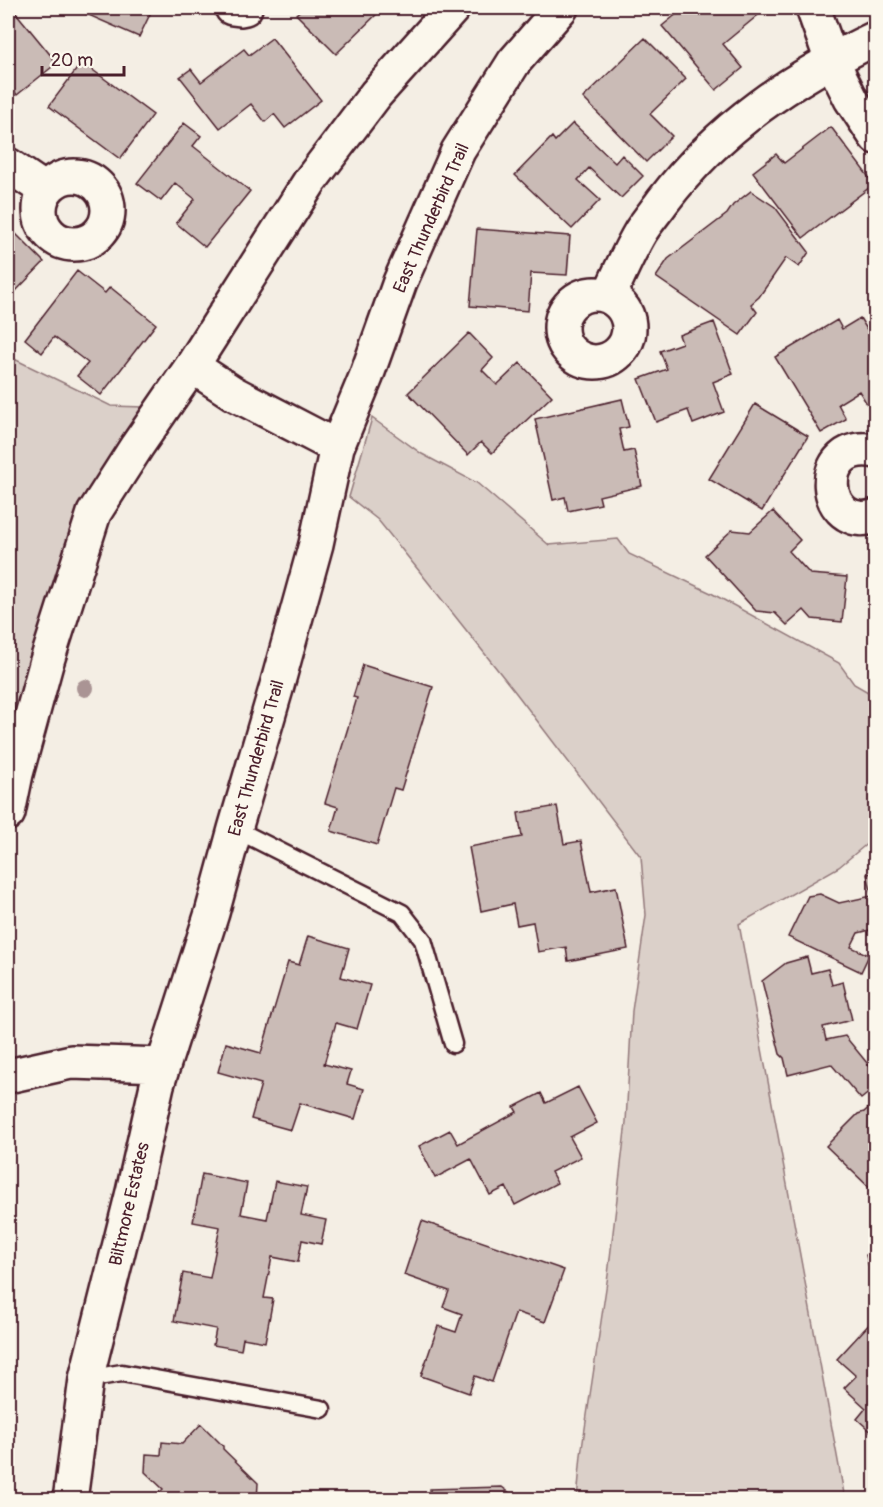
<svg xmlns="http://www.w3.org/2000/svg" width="883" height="1507" viewBox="0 0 883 1507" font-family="Pangolin,sans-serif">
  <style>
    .green { fill: #dbd0c9; stroke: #92787a; stroke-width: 1.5 }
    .building { fill: #cabbb6; stroke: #4a1f2b; stroke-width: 1.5 }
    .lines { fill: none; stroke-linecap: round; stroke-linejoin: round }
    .lane-casing { stroke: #4a1f2b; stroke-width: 21 }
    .street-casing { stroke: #4a1f2b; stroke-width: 38 }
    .lane { stroke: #fbf7ec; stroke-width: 16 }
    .street { stroke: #fbf7ec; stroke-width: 33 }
    .tree { fill: #aa9494 }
    .labels { text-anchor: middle; stroke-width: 4.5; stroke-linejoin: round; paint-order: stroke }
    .street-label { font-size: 18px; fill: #4a1f2b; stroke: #fbf7ec }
  </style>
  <rect width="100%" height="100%" fill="#f4eee4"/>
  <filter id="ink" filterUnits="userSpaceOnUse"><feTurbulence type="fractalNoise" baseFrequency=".0167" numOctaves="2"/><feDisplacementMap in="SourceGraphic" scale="12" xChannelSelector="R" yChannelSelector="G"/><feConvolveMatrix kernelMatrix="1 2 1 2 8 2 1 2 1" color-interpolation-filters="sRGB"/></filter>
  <g filter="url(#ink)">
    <path class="green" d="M 8,356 L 111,406 L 144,407 L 87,511 L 55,594 L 12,727 L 8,770 Z
      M 372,418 L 422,454 L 477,483 L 549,545 L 618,539 L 629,554 L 711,593 L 839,663 L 854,684 L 875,696 L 875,837 L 839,867 L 739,924 L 845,1499 L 577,1499 L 581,1455 L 608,1275 L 626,1122 L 632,1011 L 646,915 L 641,857 L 516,693 L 420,572 L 378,520 L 349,497 Z"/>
    <path class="building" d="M 8,8 L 12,8 L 57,63 L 17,95 L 8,84 Z
      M 78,8 L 153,8 L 139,37 L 77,10 Z
      M 303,8 L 383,8 L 336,54 L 296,14 Z
      M 684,8 L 760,8 L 763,11 L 723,44 L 743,68 L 716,90 L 662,26 Z
      M 272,38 L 321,100 L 285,128 L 274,114 L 265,122 L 251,104 L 220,128 L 180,77 L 191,69 L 201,82 L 244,49 L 249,55 Z
      M 645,38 L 686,79 L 650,114 L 672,136 L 646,162 L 583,98 Z
      M 82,62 L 153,115 L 120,159 L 49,106 Z
      M 184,123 L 201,136 L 193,146 L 250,191 L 205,247 L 176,223 L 195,199 L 175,183 L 161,201 L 137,183 Z
      M 573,123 L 615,163 L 622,155 L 643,176 L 621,198 L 589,168 L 578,180 L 600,200 L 572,229 L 515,175 L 552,137 L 555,141 Z
      M 831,127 L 874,184 L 803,238 L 753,172 L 776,154 L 784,163 Z
      M 751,191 L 775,207 L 809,252 L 799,267 L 786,258 L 759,297 L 751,304 L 757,312 L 740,335 L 656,277 L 668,259 L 727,214 L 733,205 Z
      M 9,227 L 44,262 L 13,294 L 8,289 L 8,229 Z
      M 477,229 L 570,236 L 567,275 L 531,273 L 528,311 L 470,306 Z
      M 77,271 L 105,293 L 110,287 L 156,324 L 101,395 L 77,376 L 88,363 L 54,337 L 42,353 L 25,339 Z
      M 860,318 L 876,344 L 876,410 L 872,412 L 859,391 L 838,404 L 846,419 L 821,433 L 775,357 L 837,320 L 842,329 Z
      M 714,322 L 733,374 L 713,382 L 724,412 L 693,424 L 688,410 L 656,422 L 639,379 L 667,369 L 660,351 L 682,343 L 679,335 Z
      M 469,333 L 493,358 L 482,370 L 497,385 L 520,363 L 552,396 L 492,453 L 481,442 L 468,455 L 408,393 Z
      M 622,399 L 629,427 L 619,429 L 624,452 L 634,450 L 642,486 L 599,496 L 601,504 L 568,511 L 565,497 L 553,500 L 535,419 Z
      M 755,404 L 808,436 L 762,511 L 709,479 Z
      M 773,511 L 800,540 L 789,551 L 810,574 L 847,577 L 842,622 L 812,619 L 804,610 L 787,625 L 775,613 L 756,611 L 705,555 L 732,530 L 750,532 Z
      M 363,665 L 433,687 L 401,790 L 394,788 L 377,845 L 331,831 L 338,807 L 325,803 L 357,698 L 353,697 Z
      M 557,806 L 564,844 L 581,841 L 591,892 L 616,887 L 628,949 L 568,961 L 566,947 L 538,952 L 533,922 L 517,925 L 513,904 L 481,911 L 469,847 L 522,837 L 518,813 Z
      M 876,872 L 876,921 L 870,930 L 858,933 L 851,947 L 869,955 L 861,972 L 788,937 L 808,896 L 820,894 L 839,903 L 872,896 L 867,874 Z
      M 308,936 L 349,948 L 341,977 L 370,985 L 357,1029 L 336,1023 L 324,1064 L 351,1071 L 347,1084 L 364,1089 L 355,1119 L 300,1103 L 291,1130 L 251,1119 L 261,1084 L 218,1072 L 226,1043 L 261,1053 L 288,962 L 299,965 Z
      M 807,957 L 811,973 L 828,969 L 832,985 L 843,982 L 852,1020 L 823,1027 L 826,1040 L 845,1036 L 876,1074 L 876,1087 L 861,1099 L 831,1064 L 788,1075 L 784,1058 L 780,1054 L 762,981 L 786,963 Z
      M 578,1087 L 597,1123 L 570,1137 L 581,1157 L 551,1172 L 557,1183 L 515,1205 L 506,1187 L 490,1195 L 471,1159 L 435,1178 L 419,1146 L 450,1130 L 458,1144 L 517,1112 L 514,1107 L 541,1093 L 546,1103 Z
      M 876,1101 L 876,1191 L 874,1192 L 826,1146 L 858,1114 L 864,1112 Z
      M 202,1174 L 247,1183 L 241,1214 L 267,1219 L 275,1181 L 307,1187 L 301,1215 L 326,1220 L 321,1244 L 302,1240 L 298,1262 L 272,1257 L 264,1298 L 273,1299 L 265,1342 L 243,1338 L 241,1350 L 213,1345 L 216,1329 L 174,1321 L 183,1273 L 210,1278 L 220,1227 L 193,1222 Z
      M 422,1221 L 564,1270 L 545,1322 L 516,1312 L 492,1382 L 475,1376 L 469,1393 L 421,1376 L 438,1326 L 456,1332 L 462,1314 L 443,1307 L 449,1291 L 404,1275 Z
      M 876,1253 L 876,1298 L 866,1255 Z
      M 874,1319 L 876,1321 L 876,1436 L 857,1419 L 866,1408 L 844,1388 L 856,1376 L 837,1359 Z
      M 201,1424 L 223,1446 L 223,1449 L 258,1483 L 257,1500 L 134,1500 L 134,1497 L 153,1499 L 163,1489 L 145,1472 L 146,1454 L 161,1455 L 162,1442 L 182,1444 Z
      M 502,1487 L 519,1500 L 430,1500 L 430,1489 Z"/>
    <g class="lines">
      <defs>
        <path id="lane" d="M 235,829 L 402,913 L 423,940 L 453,1044
          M 86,1379 L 122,1373 L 322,1409"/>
        <path id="street" d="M 232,8 L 240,9 L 245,8
          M 813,8 L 832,61 L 851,99 L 876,137
          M 8,165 L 45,190
          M40 210a34 34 0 1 1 68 0a34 34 0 1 1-68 0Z
          M561 328a34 34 0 1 1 68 0a34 34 0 1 1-68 0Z
          M 609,296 C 619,274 629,251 641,231 C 648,220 656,211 663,201 C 719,127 792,78 876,38
          M 192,366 L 233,393 L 337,447
          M 876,451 C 812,438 821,535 876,516
          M 8,813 L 16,774 L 46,664 L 94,513 L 137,446 L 192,366 L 310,181 L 376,94 L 453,8
          M 8,1076 L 71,1062 L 163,1065
          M 70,1500 L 86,1379 L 133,1192 L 157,1085 L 212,913 L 235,829 L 276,689 L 316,544 L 337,447 L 366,377 L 400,282 L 458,151 L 514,62 L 561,8"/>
      </defs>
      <use href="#lane" class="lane-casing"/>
      <use href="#street" class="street-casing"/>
      <use href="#lane" class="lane"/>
      <use href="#street" class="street"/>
    </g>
    <circle class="tree" cx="85" cy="688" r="9"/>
  </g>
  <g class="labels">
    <g class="street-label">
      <text transform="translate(431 218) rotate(-66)" y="6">East Thunderbird Trail</text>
      <text transform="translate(256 758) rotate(-74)" y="6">East Thunderbird Trail</text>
      <text transform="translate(129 1204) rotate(-77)" y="6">Biltmore Estates</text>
    </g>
  </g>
  <rect width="883" height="1507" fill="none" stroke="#fbf7ec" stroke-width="30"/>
  <rect x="15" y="15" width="853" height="1477" fill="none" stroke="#4a1f2b" stroke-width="2" filter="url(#ink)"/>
  <path d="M42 66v9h82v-9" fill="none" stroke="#4a1f2b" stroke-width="3"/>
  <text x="51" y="66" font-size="18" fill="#4a1f2b" stroke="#fbf7ec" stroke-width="4.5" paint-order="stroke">20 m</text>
</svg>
